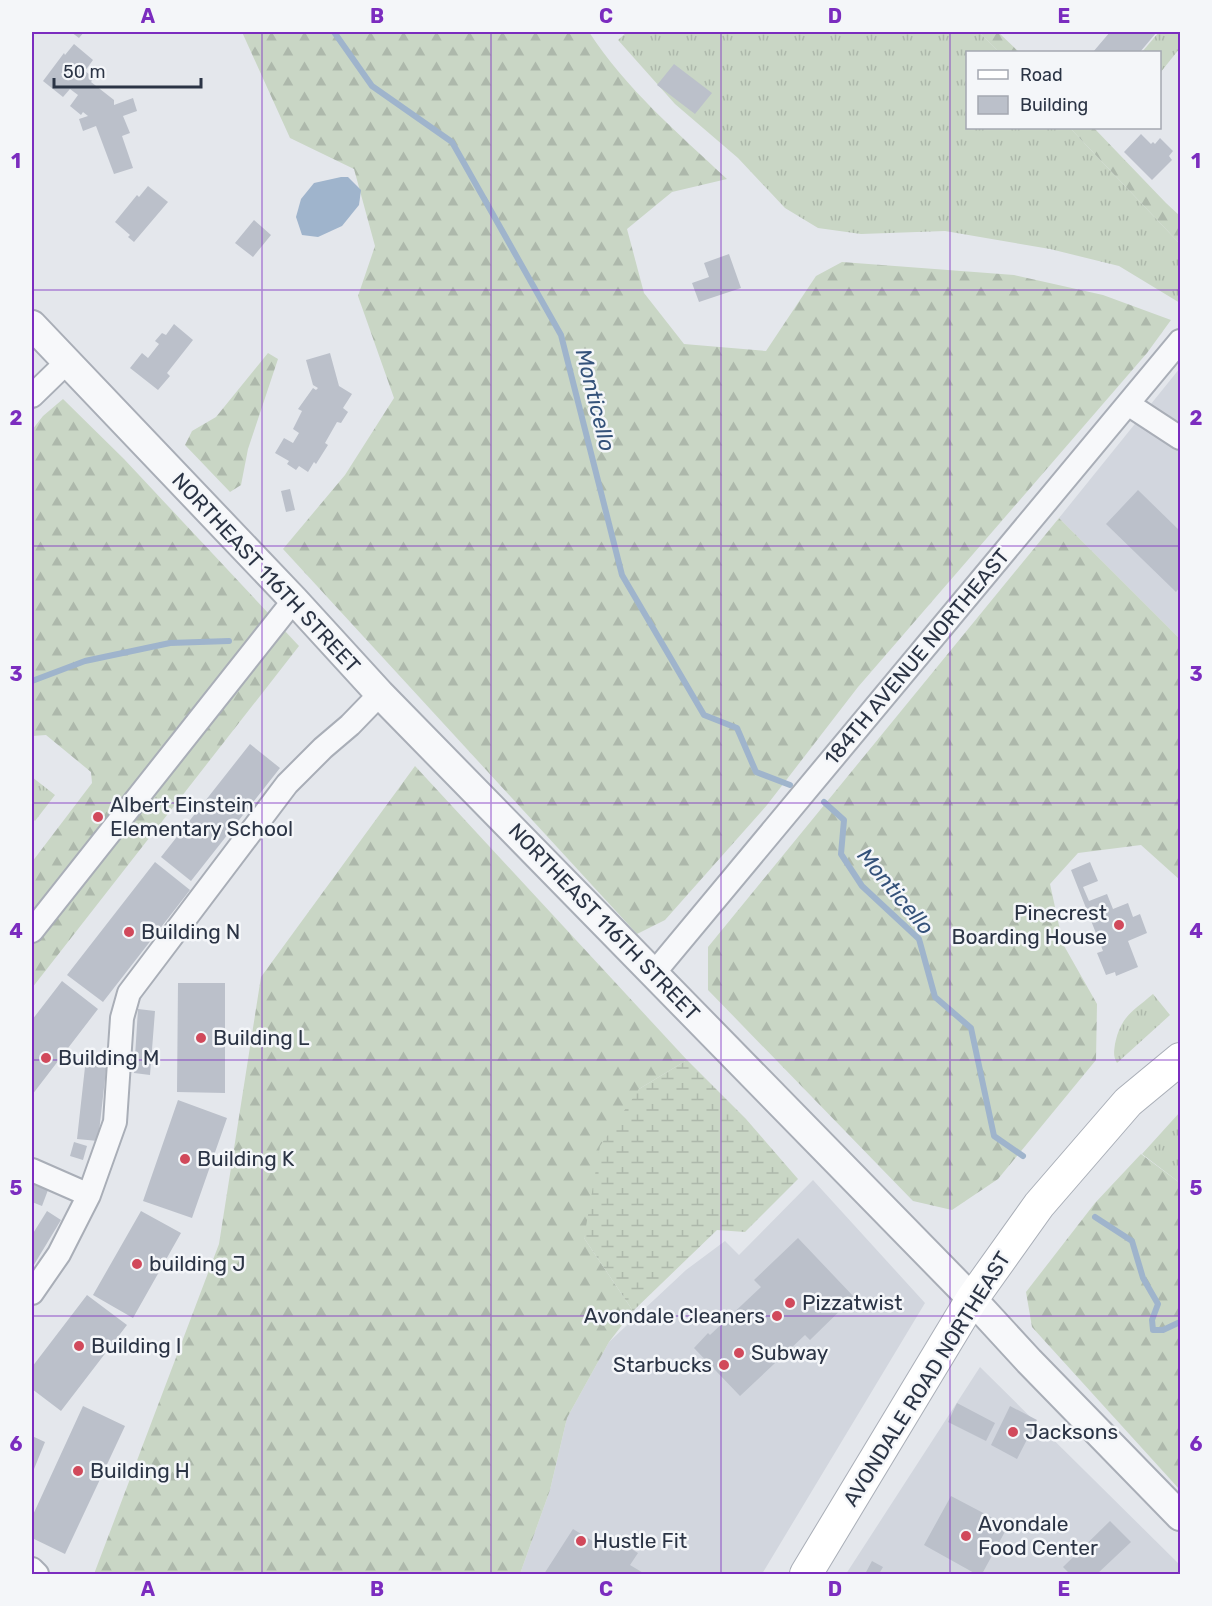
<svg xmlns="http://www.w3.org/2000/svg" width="1212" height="1606" viewBox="0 0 1212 1606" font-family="Rubik,sans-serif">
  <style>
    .built { fill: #d2d6de }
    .grass { fill: url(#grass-tufts) }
    .forest { fill: url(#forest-firs) }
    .wetland { fill: url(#wetland-marsh) }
    .water { fill: #9fb4cc }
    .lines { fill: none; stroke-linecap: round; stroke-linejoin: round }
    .stream { stroke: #9fb4cc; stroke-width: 6 }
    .building { fill: #bbc0ca }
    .minor-casing { stroke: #a9aeb7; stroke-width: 26 }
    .tertiary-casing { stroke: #a9aeb7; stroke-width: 32 }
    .secondary-casing { stroke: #a9aeb7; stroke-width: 34 }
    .minor { stroke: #f7f8fa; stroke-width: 22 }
    .tertiary { stroke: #f7f8fa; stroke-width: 28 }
    .secondary { stroke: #fff; stroke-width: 32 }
    .grid { fill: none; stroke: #7b2cbf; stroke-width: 1.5; stroke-opacity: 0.55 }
    .poi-dot { fill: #d1495b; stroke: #f4f6f9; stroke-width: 2 }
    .labels { text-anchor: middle; stroke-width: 5; stroke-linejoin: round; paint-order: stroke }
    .street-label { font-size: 21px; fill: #2b3445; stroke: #f4f6f9 }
    .poi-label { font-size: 21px; fill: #2b3445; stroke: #f4f6f9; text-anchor: start }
    .water-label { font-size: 22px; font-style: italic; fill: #34527a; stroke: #f4f6f9 }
    .neatline { fill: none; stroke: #7b2cbf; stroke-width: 2 }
    .grid-label { font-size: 20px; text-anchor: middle; font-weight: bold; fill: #7b2cbf }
  </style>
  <defs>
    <pattern id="grass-tufts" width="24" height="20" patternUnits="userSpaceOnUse" patternTransform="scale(1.5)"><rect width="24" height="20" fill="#c9d6c5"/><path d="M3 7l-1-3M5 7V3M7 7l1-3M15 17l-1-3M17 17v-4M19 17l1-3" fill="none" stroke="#adb8ab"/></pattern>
    <pattern id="forest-firs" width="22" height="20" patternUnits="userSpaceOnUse" patternTransform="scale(1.5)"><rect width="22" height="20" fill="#c9d6c5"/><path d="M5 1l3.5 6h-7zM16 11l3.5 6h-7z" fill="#adb8ab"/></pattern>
    <pattern id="wetland-marsh" width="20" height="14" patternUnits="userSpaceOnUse" patternTransform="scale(1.5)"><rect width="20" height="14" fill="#c9d6c5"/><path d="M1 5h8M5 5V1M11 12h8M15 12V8" fill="none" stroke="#adb8ab"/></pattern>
  </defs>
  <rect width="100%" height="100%" fill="#e4e7ec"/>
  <path class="built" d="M 1180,368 L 1180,639 L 1059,518 Z
    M 813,1180 L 925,1303 L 762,1574 L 520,1574 L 550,1490 L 567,1418 L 609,1342 L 686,1270 L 725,1241 L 739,1255 Z
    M 980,1367 L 1180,1565 L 1180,1574 L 846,1574 Z"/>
  <path class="grass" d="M 627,32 L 979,32 L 999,52 L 968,52 L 968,128 L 1070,128 L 1180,244 L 1180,303 L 1119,266 L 1050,249 L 945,231 L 861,234 L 818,228 L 785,208 L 738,158 L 675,104 L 618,40 Z
    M 1159,32 L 1180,32 L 1180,48 L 1160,73 L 1160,52 L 1142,52 Z
    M 32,777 L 55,795 L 35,821 L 32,818 Z
    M 1153,994 L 1170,1015 L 1117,1063 C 1113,1056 1114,1052 1115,1044 C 1121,1016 1132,1012 1153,994 Z
    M 1180,1112 L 1180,1183 L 1142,1154 Z"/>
  <path class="forest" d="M 242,32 L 589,32 C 626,89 678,133 727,179 L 672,192 L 627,229 L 644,293 L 684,344 L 766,351 L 816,276 L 842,262 L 1014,275 L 1103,295 L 1171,320 L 1147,353 L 858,687 L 767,805 L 665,920 L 637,934 L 283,549 L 345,475 L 394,398 L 358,296 L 375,246 L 354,169 L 290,138 Z
    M 979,32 L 998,32 L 1019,52 L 999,52 Z
    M 1070,128 L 1094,128 L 1166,203 L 1180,216 L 1180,244 Z
    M 268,353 L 278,359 L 248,449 L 241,485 L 230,492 L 185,445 L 192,431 L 216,417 Z
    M 63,399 L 124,459 L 299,646 L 32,988 L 32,862 L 92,783 L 91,772 L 46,735 L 32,736 L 32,430 L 43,416 Z
    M 1059,518 L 1180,639 L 1180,880 L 1141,845 L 1078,853 L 1050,884 L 1063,944 L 1097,1004 L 1096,1060 L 998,1179 L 952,1210 L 913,1201 L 708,990 L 708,947 Z
    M 415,766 L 687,1060 L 639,1089 L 584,1238 L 633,1311 L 609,1342 L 567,1418 L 550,1490 L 520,1574 L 94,1574 L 219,1244 L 261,977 Z
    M 1141,1154 L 1180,1183 L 1180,1490 L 1032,1327 L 1026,1292 L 1095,1203 Z"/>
  <path class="wetland" d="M 687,1060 L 746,1119 L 798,1179 L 745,1232 L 717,1230 L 633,1311 L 584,1238 L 600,1146 L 639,1089 Z"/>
  <path class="water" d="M 341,177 L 348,177 L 361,190 L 359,205 L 342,226 L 318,237 L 302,235 L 296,217 L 301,199 L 314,183 Z"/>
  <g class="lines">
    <path class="stream" d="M 334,32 L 372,86 L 452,142 L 561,335 L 622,575 L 704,715 L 737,728 L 756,772 L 790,785
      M 32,681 L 85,661 L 170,643 L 229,641
      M 824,802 L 844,820 L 841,854 L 862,886 L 919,939 L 935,997 L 971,1028 L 994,1136 L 1023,1156
      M 1095,1217 L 1132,1241 L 1143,1278 L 1158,1304 L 1152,1320 L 1153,1330 L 1163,1330 L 1180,1322"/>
  </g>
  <path class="building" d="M 71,32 L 84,32 L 79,38 Z
    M 1110,32 L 1155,32 L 1156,33 L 1140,52 L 1093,52 Z
    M 74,44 L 93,60 L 85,71 L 94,78 L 91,82 L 114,100 L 114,105 L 133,98 L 137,111 L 123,116 L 130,133 L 122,136 L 133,168 L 114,174 L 96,126 L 83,131 L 79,119 L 88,116 L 83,112 L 81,115 L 70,106 L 78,95 L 70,89 L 63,97 L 43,81 L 64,53 L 65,55 Z
    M 674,64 L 712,93 L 695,114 L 657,85 Z
    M 1141,134 L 1151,144 L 1153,142 L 1155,144 L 1160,138 L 1173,151 L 1169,156 L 1172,160 L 1152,180 L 1124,152 Z
    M 148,186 L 168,202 L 134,242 L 128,237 L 130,235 L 115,222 L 137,195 L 139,197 Z
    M 254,220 L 271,235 L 253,257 L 235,243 Z
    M 729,254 L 741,288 L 699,302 L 692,283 L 709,277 L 704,263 Z
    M 174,324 L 193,340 L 167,373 L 170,376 L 158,390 L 130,368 L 142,353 L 148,358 L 159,344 L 155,341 L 162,333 L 166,335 Z
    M 330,353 L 339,386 L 352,394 L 343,408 L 348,412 L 341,423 L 337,422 L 325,443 L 328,445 L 316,464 L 314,462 L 308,472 L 299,466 L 296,470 L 287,464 L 289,461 L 275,453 L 284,438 L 293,443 L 299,433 L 293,429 L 302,411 L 298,409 L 313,388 L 316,390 L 318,388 L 313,385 L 306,360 Z
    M 290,489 L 295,510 L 286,512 L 281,491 Z
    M 1138,490 L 1180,531 L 1180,587 L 1176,592 L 1106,524 Z
    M 250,744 L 280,768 L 191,881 L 161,857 Z
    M 155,862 L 190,890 L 103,1002 L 67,975 Z
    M 1090,862 L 1098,881 L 1083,887 L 1089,901 L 1107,894 L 1113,909 L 1128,903 L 1133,917 L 1140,914 L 1147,933 L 1128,941 L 1138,967 L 1116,976 L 1115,972 L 1106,975 L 1097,953 L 1103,951 L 1071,870 Z
    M 62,981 L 98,1009 L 32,1095 L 32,1020 Z
    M 178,983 L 225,983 L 225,1093 L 177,1092 Z
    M 138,1009 L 155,1011 L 150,1075 L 134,1073 Z
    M 86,1058 L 107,1061 L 98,1141 L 77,1139 Z
    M 178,1100 L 227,1118 L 192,1218 L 143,1201 Z
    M 74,1142 L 87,1146 L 83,1160 L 70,1156 Z
    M 32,1184 L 48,1190 L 42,1206 L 32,1202 Z
    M 47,1211 L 61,1220 L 32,1268 L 32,1235 Z
    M 141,1211 L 181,1233 L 133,1318 L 93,1295 Z
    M 798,1238 L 854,1297 L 810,1340 L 805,1335 L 740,1396 L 694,1348 L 708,1333 L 710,1335 L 761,1287 L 754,1280 Z
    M 87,1295 L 127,1325 L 61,1411 L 32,1389 L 32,1367 Z
    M 957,1403 L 995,1423 L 986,1441 L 948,1422 Z
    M 83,1406 L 125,1426 L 65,1554 L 32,1538 L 32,1517 Z
    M 1010,1406 L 1037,1420 L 1017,1459 L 991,1445 Z
    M 32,1436 L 45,1442 L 32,1474 Z
    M 951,1496 L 1008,1526 L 982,1574 L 976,1574 L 924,1545 Z
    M 1110,1521 L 1131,1542 L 1097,1574 L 1070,1574 L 1063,1567 Z
    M 573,1529 L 609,1551 L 617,1540 L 638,1553 L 630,1565 L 645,1574 L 544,1574 Z
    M 872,1561 L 883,1567 L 879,1574 L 865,1574 Z"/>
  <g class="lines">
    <defs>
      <path id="minor" d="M 32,396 L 67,362
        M 1128,404 L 1180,438
        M 32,931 L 294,600
        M 654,973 L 1180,341
        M 32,1170 L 89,1195
        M 32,1293 L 59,1254 L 89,1195 L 115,1122 L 122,1018 L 129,993 L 287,784 L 323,748 L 350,725 L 380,694
        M 32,1569 L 37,1574"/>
      <path id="tertiary" d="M 32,325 L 294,600 L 380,694 L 972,1299 L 1029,1361 L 1180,1516"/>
      <path id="secondary" d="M 806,1574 L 972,1299 L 1039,1205 L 1128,1102 L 1180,1059"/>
    </defs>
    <use href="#minor" class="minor-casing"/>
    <use href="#tertiary" class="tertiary-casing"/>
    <use href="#secondary" class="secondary-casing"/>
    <use href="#minor" class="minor"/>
    <use href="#tertiary" class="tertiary"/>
    <use href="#secondary" class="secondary"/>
  </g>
  <path class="grid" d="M 262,32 L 262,1574M 491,32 L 491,1574M 721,32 L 721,1574M 950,32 L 950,1574M 32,290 L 1180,290M 32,546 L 1180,546M 32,803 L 1180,803M 32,1060 L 1180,1060M 32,1316 L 1180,1316"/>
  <g class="poi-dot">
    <circle cx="98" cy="817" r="6"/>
    <circle cx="1119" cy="925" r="6"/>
    <circle cx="129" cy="932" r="6"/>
    <circle cx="201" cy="1038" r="6"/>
    <circle cx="46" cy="1058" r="6"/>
    <circle cx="185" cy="1159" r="6"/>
    <circle cx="137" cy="1264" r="6"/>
    <circle cx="790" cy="1303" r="6"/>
    <circle cx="777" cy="1316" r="6"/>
    <circle cx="79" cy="1346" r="6"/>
    <circle cx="739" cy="1353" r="6"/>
    <circle cx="724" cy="1365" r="6"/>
    <circle cx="1013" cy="1432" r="6"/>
    <circle cx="78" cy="1471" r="6"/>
    <circle cx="966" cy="1536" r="6"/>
    <circle cx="581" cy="1541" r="6"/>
  </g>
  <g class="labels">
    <g class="street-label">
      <text transform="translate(266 573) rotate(47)" y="7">NORTHEAST 116TH STREET</text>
      <text transform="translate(917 657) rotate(-50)" y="7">184TH AVENUE NORTHEAST</text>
      <text transform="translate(604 922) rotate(46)" y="7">NORTHEAST 116TH STREET</text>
      <text transform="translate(927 1379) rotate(-58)" y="7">AVONDALE ROAD NORTHEAST</text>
    </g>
    <g class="poi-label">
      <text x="110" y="812">Albert Einstein<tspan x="110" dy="24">Elementary School</tspan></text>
      <text x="1107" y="920" text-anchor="end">Pinecrest<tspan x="1107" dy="24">Boarding House</tspan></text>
      <text x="141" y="939">Building N</text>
      <text x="213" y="1045">Building L</text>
      <text x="58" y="1065">Building M</text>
      <text x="197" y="1166">Building K</text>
      <text x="149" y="1271">building J</text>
      <text x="802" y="1310">Pizzatwist</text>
      <text x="765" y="1323" text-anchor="end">Avondale Cleaners</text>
      <text x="91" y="1353">Building I</text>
      <text x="751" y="1360">Subway</text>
      <text x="712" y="1372" text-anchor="end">Starbucks</text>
      <text x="1025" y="1439">Jacksons</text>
      <text x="90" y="1478">Building H</text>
      <text x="978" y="1531">Avondale<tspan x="978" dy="24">Food Center</tspan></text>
      <text x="593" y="1548">Hustle Fit</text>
    </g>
    <g class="water-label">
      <text transform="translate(596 400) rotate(76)" y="8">Monticello</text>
      <text transform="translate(896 891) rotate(50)" y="8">Monticello</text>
    </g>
  </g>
  <rect width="1212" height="1606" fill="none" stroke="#f4f6f9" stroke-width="66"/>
  <rect x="966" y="51" width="195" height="78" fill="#f4f6f9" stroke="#a4a8b1" stroke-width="1.5"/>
  <rect x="978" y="70" width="30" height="9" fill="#ffffff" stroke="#a4a8b1" stroke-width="1.5"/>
  <text x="1020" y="81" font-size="18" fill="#2b3445">Road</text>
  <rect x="978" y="96" width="30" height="18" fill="#bbc0ca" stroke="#a4a8b1" stroke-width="1.5"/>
  <text x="1020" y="111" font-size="18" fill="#2b3445">Building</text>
  <path d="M54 78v9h147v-9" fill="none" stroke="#2b3445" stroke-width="3"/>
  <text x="63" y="78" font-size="18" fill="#2b3445" stroke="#f4f6f9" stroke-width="4.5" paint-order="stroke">50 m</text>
  <rect x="33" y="33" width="1146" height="1540" class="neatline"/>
  <g class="grid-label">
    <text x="148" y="23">A</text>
    <text x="377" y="23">B</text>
    <text x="606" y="23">C</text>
    <text x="835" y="23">D</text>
    <text x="1064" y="23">E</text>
    <text x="16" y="168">1</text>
    <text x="1196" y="168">1</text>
    <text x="16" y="425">2</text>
    <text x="1196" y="425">2</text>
    <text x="16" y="681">3</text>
    <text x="1196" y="681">3</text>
    <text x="16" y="938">4</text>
    <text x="1196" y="938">4</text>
    <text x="16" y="1195">5</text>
    <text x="1196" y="1195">5</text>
    <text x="16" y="1451">6</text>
    <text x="1196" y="1451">6</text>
    <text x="148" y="1596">A</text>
    <text x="377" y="1596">B</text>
    <text x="606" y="1596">C</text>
    <text x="835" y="1596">D</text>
    <text x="1064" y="1596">E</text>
  </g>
</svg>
